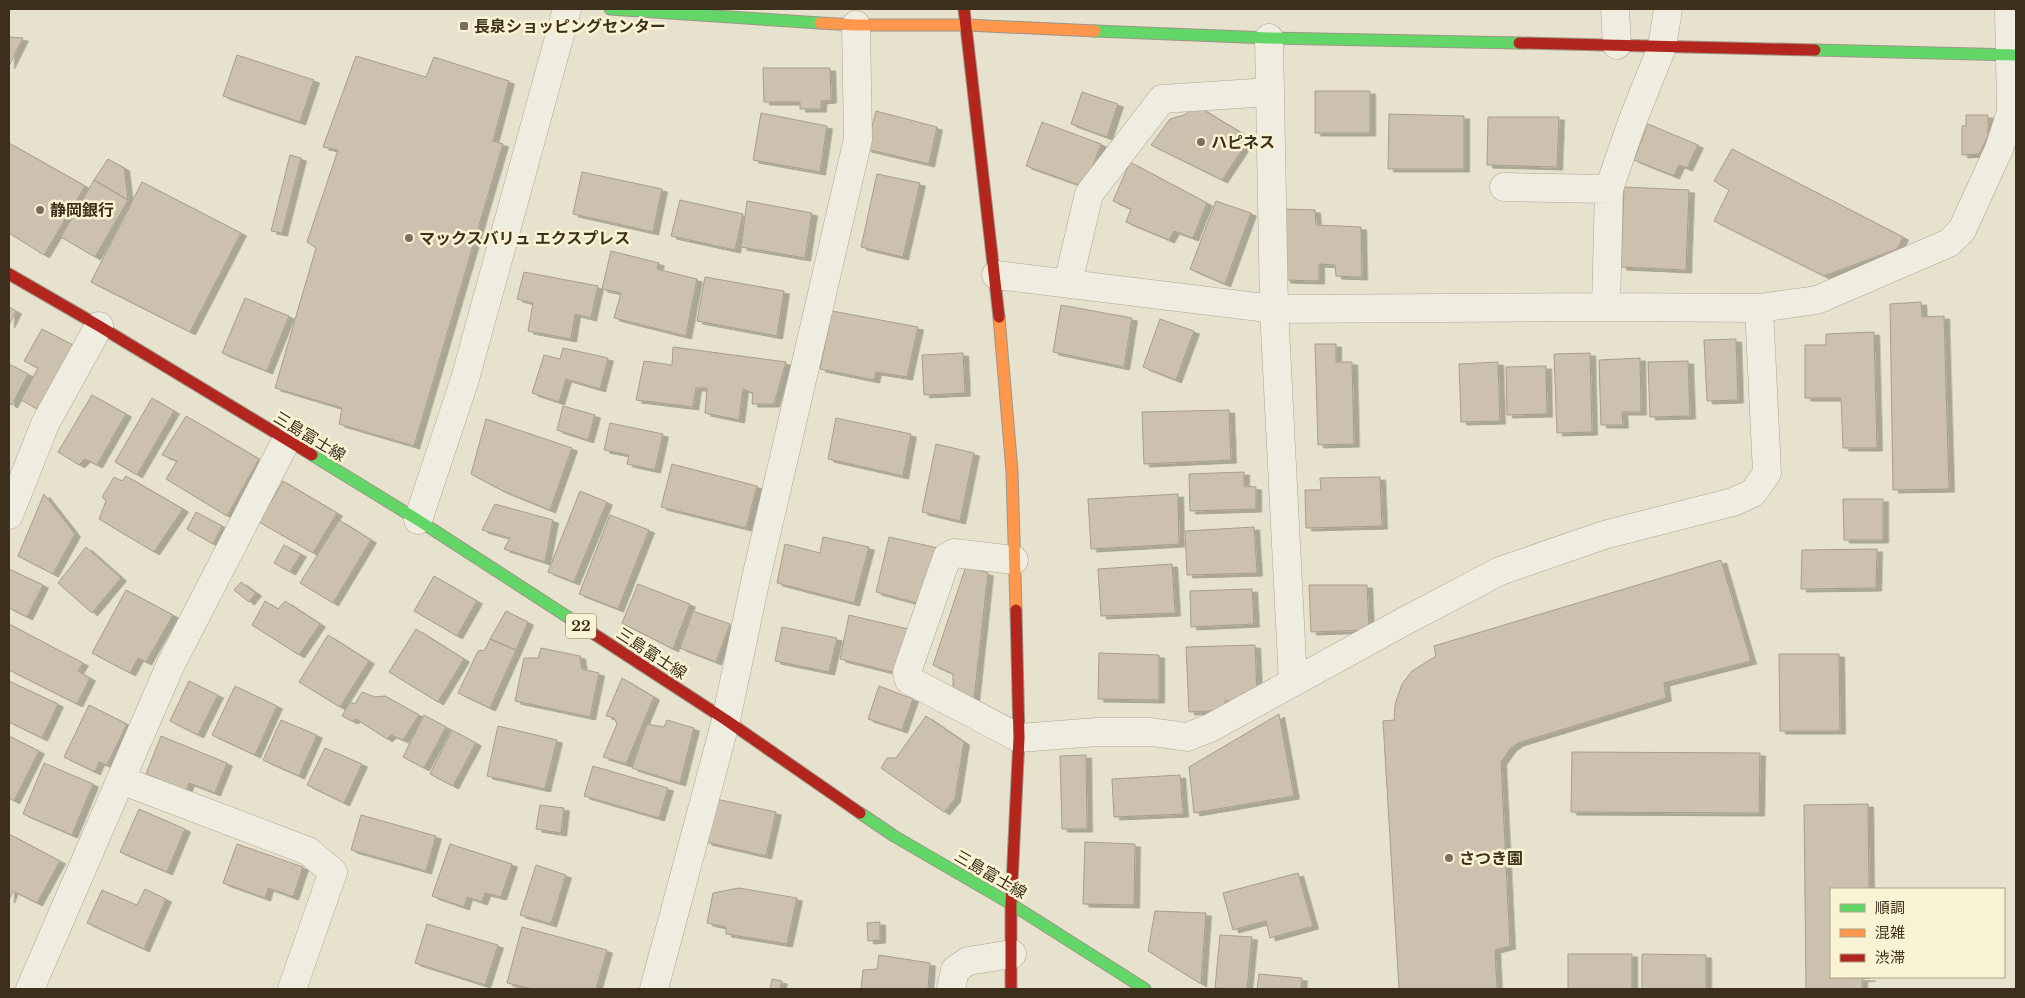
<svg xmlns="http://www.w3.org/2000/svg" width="2025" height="998" viewBox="0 0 2025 998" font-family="'Libre Baskerville','Noto Sans JP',serif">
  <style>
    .building { fill: #ccc0ae; stroke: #a89d8c; filter: url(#shadow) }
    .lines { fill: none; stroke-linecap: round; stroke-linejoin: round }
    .street-casing { stroke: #aca696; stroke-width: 29 }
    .fast-casing { stroke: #9c9686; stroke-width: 13 }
    .slow-casing { stroke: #9c9686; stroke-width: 13 }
    .jam-casing { stroke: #9c9686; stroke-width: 13 }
    .street { stroke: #efece0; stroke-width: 28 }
    .fast { stroke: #63d668; stroke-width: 11 }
    .slow { stroke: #ff974d; stroke-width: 11 }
    .jam { stroke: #b3261e; stroke-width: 11 }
    .poi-dot { fill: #786e5b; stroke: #f9f2d3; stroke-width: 2 }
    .labels { text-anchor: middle; stroke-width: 5; stroke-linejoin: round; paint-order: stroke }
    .shield { fill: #f9f2d3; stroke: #756a54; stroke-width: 1 }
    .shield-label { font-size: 15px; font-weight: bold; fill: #3c301d }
    .poi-label { font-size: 16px; font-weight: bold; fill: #3c301d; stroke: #f9f2d3; text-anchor: start }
    .street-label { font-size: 16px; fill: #3c301d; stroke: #f9f2d3 }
  </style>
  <defs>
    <filter id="shadow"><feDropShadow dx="5.5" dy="3" stdDeviation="0" flood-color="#0004"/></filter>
  </defs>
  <rect width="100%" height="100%" fill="#e7e2cd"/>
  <path class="building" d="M 9,37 L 23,38 L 9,66 Z
    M 237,55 L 314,80 L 300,122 L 223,96 Z
    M 356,56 L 426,77 L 434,57 L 509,81 L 493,141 L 503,144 L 414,446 L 339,424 L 342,408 L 275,388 L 316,248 L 307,242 L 338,150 L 323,147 Z
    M 763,68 L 830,68 L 831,100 L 821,101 L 821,109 L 800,109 L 800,102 L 764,102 Z
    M 1315,91 L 1370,91 L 1370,133 L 1315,133 Z
    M 1082,92 L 1118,104 L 1107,137 L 1071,124 Z
    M 1197,106 L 1250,138 L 1222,180 L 1151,145 L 1170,119 L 1184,115 Z
    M 876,111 L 937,127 L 929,164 L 866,149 Z
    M 761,113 L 827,126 L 820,172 L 753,160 Z
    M 1389,114 L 1464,116 L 1464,169 L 1388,169 Z
    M 1966,115 L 1988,115 L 1988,136 L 1979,154 L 1962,155 L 1962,126 L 1966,126 Z
    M 1488,117 L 1559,117 L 1557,167 L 1487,165 Z
    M 1042,122 L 1101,144 L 1085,187 L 1026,166 Z
    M 1648,124 L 1698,145 L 1687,168 L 1679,165 L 1674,176 L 1634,160 Z
    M 9,143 L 85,186 L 44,255 L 9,233 Z
    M 1732,149 L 1903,237 L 1897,249 L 1824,276 L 1714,221 L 1729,190 L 1714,181 Z
    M 290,155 L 301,158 L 282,233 L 271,231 Z
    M 108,159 L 124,168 L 128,200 L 94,180 Z
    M 1130,162 L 1207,203 L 1193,238 L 1174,231 L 1169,240 L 1126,222 L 1131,209 L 1113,201 Z
    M 582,172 L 662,189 L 653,232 L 573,214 Z
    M 877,174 L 920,183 L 903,257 L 861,247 Z
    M 94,180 L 128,200 L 95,257 L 61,237 Z
    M 142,182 L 241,233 L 190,332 L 91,282 Z
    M 1624,187 L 1689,190 L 1686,270 L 1621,267 Z
    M 680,200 L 743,214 L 735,250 L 671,236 Z
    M 747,201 L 812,213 L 805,258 L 741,247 Z
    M 1216,201 L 1251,213 L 1225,284 L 1190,269 Z
    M 1285,209 L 1315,210 L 1316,225 L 1361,227 L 1362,277 L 1336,276 L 1335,265 L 1319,264 L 1319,281 L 1285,280 Z
    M 611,251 L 659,263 L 657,269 L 697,279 L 686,336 L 614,318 L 621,293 L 602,289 Z
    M 524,272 L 598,286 L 591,318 L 575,314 L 571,339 L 528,331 L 533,303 L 517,299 Z
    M 705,277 L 784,291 L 777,336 L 697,321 Z
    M 245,298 L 289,316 L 267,371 L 222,353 Z
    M 1921,302 L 1922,317 L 1944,316 L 1949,489 L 1893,490 L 1890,304 Z
    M 1061,305 L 1132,318 L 1124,367 L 1053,352 Z
    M 9,307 L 16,311 L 9,325 Z
    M 832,311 L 918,327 L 907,377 L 876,372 L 874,380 L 820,369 Z
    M 1160,319 L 1194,331 L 1176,380 L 1143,367 Z
    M 42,329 L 75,346 L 39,410 L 21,400 L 38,368 L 24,361 Z
    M 1874,332 L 1877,448 L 1843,448 L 1841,398 L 1805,398 L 1805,345 L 1826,345 L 1826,334 Z
    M 1736,339 L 1738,400 L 1707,401 L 1704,340 Z
    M 1315,344 L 1336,344 L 1336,362 L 1352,362 L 1354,444 L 1318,445 Z
    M 673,347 L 786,362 L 774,404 L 752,404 L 753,393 L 743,389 L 739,420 L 705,413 L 707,388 L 696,388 L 693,407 L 636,400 L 644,361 L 672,365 Z
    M 563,348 L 608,358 L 600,389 L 566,379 L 559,402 L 532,393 L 544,355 L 560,359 Z
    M 963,353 L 965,393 L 924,395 L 922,355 Z
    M 1590,353 L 1592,432 L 1557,433 L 1554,354 Z
    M 1640,358 L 1641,412 L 1622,412 L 1623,425 L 1601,425 L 1599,360 Z
    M 1688,361 L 1690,416 L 1650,417 L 1648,362 Z
    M 1498,362 L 1500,421 L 1461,422 L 1459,364 Z
    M 9,364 L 28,374 L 12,405 L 9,403 Z
    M 1546,366 L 1547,414 L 1507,415 L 1506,367 Z
    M 92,395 L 126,414 L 97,465 L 85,459 L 79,465 L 58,452 Z
    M 152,398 L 174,411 L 137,475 L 115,462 Z
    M 563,406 L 595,415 L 588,440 L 557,430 Z
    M 1229,410 L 1231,460 L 1144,464 L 1142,412 Z
    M 186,416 L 259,459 L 227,516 L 166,479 L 177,461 L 162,455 Z
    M 836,418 L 911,434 L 903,476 L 828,459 Z
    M 486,419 L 572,448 L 550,510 L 503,491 L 471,474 Z
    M 610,423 L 663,434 L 655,470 L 627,464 L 629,455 L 604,450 Z
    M 936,444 L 974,453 L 960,521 L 922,512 Z
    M 672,464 L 757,486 L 746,528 L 661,507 Z
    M 1244,472 L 1244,486 L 1256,487 L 1256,509 L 1190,511 L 1189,474 Z
    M 126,476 L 183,509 L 154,552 L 99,519 L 106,501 L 102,497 L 114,477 L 122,481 Z
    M 1380,477 L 1382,526 L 1306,528 L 1305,490 L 1321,490 L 1320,478 Z
    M 283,481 L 337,513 L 313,553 L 259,522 Z
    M 580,491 L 607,502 L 574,582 L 548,572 Z
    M 44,494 L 75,534 L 53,574 L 18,556 Z
    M 1178,494 L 1179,544 L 1091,549 L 1088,499 Z
    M 1843,499 L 1883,499 L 1883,540 L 1844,540 Z
    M 495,504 L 553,520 L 545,562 L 504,549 L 510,538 L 482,530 Z
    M 196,512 L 222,526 L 213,544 L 187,529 Z
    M 610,515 L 649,530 L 618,609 L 579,594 Z
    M 339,520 L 371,540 L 333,603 L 300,583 Z
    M 1254,527 L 1257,573 L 1187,575 L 1185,531 Z
    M 823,537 L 869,547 L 854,603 L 777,583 L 785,544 L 820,553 Z
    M 889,537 L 938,548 L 924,605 L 876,592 Z
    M 284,545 L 301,554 L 290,572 L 274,563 Z
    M 86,547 L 121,578 L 92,613 L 58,583 Z
    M 1877,549 L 1876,588 L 1801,589 L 1802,550 Z
    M 1721,560 L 1751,661 L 1664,683 L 1666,698 L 1518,743 L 1511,748 L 1501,762 L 1510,946 L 1495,950 L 1497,989 L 1399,989 L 1383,721 L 1394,720 L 1395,704 L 1402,684 L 1412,671 L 1436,656 L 1434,646 Z
    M 1172,564 L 1175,613 L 1101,616 L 1098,569 Z
    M 966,566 L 988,573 L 974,699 L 953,695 L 953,674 L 933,665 Z
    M 9,569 L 43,585 L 27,617 L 9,608 Z
    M 434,576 L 477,601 L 457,636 L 414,611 Z
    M 241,582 L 256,593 L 249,602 L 234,590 Z
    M 638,584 L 690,604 L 673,649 L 622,623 Z
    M 1309,585 L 1367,585 L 1369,630 L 1311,632 Z
    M 1252,589 L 1254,624 L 1191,627 L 1190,591 Z
    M 126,590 L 173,615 L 146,662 L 138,658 L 130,673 L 92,653 Z
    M 265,601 L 278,609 L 285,601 L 320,624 L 299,655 L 252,625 Z
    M 506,611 L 528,622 L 516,650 L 490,639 Z
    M 693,611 L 730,624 L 716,662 L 680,648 Z
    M 849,615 L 908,629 L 896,673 L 840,659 Z
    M 9,624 L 83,663 L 78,671 L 90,678 L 77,704 L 9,670 Z
    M 782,627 L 837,638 L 829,672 L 775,661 Z
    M 416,629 L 464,659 L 438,702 L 389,672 Z
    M 328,635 L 369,661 L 340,707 L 299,682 Z
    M 490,639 L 516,650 L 490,708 L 458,693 L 478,651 L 485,650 Z
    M 1255,645 L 1257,693 L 1245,700 L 1225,701 L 1225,710 L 1189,712 L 1186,647 Z
    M 541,648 L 580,656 L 582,669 L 599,673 L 590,717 L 515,701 L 524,658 L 538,658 Z
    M 1099,653 L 1159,655 L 1159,700 L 1098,699 Z
    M 1779,654 L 1839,654 L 1840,731 L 1780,731 Z
    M 622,678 L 654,697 L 626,764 L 603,757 L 617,724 L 614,718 L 606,716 Z
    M 9,681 L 58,704 L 42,738 L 9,722 Z
    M 189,681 L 218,695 L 198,735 L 170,721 Z
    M 235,686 L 277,706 L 255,755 L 212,735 Z
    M 879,686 L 913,699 L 902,730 L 868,719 Z
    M 362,692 L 375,697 L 385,696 L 419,715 L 403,740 L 391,735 L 387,739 L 356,719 L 352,721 L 342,716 L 350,702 L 355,704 Z
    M 89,705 L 127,724 L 107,765 L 99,762 L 95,772 L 64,757 Z
    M 1279,714 L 1294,796 L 1194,813 L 1189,767 Z
    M 424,715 L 446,727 L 424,768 L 403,757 Z
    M 926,716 L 964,742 L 955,799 L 944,812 L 881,768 L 887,758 L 896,758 Z
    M 281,720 L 317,735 L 299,776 L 263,760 Z
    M 667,720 L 694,728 L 680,783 L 632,768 L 647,724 L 664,727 Z
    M 498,726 L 557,740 L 545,789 L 487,776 Z
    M 452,730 L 476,743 L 453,786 L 430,774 Z
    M 9,736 L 39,751 L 14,801 L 9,798 Z
    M 161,736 L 227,763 L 215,793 L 189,783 L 186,791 L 146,774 Z
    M 325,748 L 362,764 L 344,803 L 307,785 Z
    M 1572,752 L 1760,753 L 1759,813 L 1571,812 Z
    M 1086,755 L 1087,829 L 1062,829 L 1060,756 Z
    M 44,763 L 93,784 L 72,835 L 23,814 Z
    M 593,766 L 668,788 L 659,818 L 584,796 Z
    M 1180,775 L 1183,814 L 1114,817 L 1112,779 Z
    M 716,799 L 776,812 L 766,856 L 706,842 Z
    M 1868,804 L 1869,889 L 1831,889 L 1831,977 L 1870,978 L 1862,979 L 1862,989 L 1806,989 L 1804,805 Z
    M 540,805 L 564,808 L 561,833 L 536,829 Z
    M 139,809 L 185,829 L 167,872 L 120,852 Z
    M 361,815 L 436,836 L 426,871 L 351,850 Z
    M 9,834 L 60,861 L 37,903 L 13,891 L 9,900 Z
    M 1085,842 L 1135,844 L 1134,905 L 1083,904 Z
    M 237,844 L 303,867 L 293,897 L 268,888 L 265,898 L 223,883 Z
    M 450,844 L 512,864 L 501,897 L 485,893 L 482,902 L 467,897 L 464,907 L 432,896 Z
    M 536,865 L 566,875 L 551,924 L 520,915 Z
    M 1298,873 L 1313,926 L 1270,938 L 1266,921 L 1233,930 L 1223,893 Z
    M 739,888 L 797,898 L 787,944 L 726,934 L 726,927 L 707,923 L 713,893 Z
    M 145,889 L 166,899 L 144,949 L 87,923 L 102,890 L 137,905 Z
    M 1155,911 L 1206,913 L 1201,984 L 1148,951 Z
    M 880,922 L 880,940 L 868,941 L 867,923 Z
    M 427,924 L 498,945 L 485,985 L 415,963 Z
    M 522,927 L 607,950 L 596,989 L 533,989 L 507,983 Z
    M 1220,935 L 1252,937 L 1247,989 L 1215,988 Z
    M 1568,954 L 1632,954 L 1632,989 L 1568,989 Z
    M 1642,954 L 1706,955 L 1706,989 L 1642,989 Z
    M 879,955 L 930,963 L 928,989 L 861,989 L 863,970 L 877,969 Z
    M 1259,974 L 1302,978 L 1301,989 L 1257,989 Z
    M 772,979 L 782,981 L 780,989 L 770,989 Z"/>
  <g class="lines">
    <defs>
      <path id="street" d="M 1615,9 L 1617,45
        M 1269,38 L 1274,309 L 1293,682
        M 1504,187 L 1609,189
        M 996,275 L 1274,309 L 1606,307 L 1759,308 L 1817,300 L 1949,243 L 1962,230 L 1999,149 L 2011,112 L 2009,9
        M 1068,283 L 1089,194 L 1162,99 L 1270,92
        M 1606,307 L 1609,189 L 1632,122 L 1662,47 L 1668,9
        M 9,515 L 45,424 L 99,326
        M 418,520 L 465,379 L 567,9
        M 1014,560 L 954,553 L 947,557 L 907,672 L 909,680 L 1019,738 L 1097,732 L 1151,732 L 1187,737 L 1210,728 L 1401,623 L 1500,571 L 1604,535 L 1733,502 L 1753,493 L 1767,473 L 1759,308
        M 121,780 L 308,851 L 333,872 L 292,989
        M 30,989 L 170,666 L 286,441
        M 654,989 L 726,720 L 756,578 L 858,139 L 856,25
        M 951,989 L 955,970 L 968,961 L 1012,954"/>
      <path id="fast" d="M 610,9 L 820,23
        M 1095,31 L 1269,38 L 1519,43
        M 1815,50 L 2016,55
        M 312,455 L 418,520 L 594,634
        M 860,813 L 894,836 L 1011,904 L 1145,989"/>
      <path id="slow" d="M 820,23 L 856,25 L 966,25 L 1095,31
        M 999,317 L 1012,471 L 1016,610"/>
      <path id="jam" d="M 964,9 L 999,317
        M 1519,43 L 1815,50
        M 9,274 L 99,326 L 312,455
        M 594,634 L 726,720 L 860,813
        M 1011,989 L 1011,904 L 1019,738 L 1016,610"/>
    </defs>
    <use href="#street" class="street-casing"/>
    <use href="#fast" class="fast-casing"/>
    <use href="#slow" class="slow-casing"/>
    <use href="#jam" class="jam-casing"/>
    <use href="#street" class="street"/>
    <use href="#fast" class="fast"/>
    <use href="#slow" class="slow"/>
    <use href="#jam" class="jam"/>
  </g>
  <g class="poi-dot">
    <rect x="459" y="21" width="10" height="10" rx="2.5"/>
    <circle cx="1201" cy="142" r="5"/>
    <circle cx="40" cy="210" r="5"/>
    <circle cx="409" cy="238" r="5"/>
    <circle cx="1449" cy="858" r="5"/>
  </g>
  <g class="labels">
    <rect class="shield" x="566" y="613.5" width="30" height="25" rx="4"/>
    <g class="shield-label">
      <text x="581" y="631">22</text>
    </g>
    <g class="poi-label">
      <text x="474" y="32">長泉ショッピングセンター</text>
      <text x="1211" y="148">ハピネス</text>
      <text x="50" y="216">静岡銀行</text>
      <text x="419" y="244">マックスバリュ エクスプレス</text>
      <text x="1459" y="864">さつき園</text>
    </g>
    <g class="street-label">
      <text transform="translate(310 436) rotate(31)" y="6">三島富士線</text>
      <text transform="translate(652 653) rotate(33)" y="6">三島富士線</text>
      <text transform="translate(991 874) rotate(30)" y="6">三島富士線</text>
    </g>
  </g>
  <rect width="2025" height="998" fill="none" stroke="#3c301d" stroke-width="20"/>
  <rect x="1830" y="888" width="175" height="90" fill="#f9f2d3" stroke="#ada48a"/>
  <rect x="1840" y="904" width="25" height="8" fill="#63d668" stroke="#ada48a"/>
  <text x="1875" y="913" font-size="15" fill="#3c301d">順調</text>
  <rect x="1840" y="929" width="25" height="8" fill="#ff974d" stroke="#ada48a"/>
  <text x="1875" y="938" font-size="15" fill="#3c301d">混雑</text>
  <rect x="1840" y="954" width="25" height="8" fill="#b3261e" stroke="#ada48a"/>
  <text x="1875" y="963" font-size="15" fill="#3c301d">渋滞</text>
</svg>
